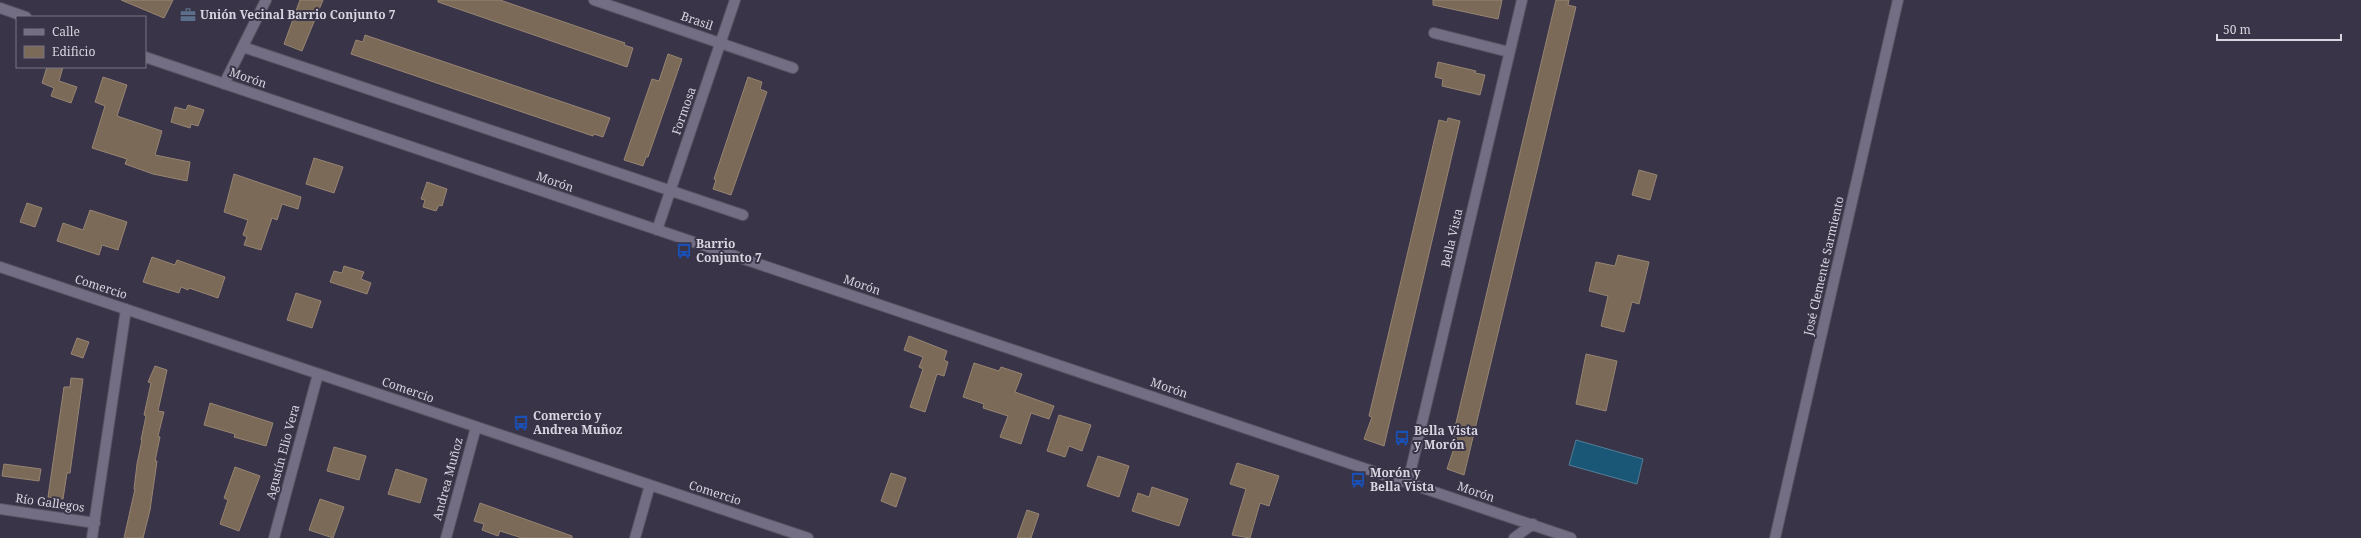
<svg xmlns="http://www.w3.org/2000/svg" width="2361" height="538" viewBox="0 0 2361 538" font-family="'Noto Serif',serif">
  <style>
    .water { fill: #1a5777; stroke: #537d97 }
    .building { fill: #7b6a58; stroke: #978573 }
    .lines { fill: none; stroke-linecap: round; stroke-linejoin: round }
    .minor-casing { stroke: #575363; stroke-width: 12 }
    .minor { stroke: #746e84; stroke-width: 10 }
    .labels { text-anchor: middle; stroke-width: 4; stroke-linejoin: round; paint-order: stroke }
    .poi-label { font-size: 12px; font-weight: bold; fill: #d8d5e1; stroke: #393447; text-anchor: start }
    .street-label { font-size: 12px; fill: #d8d5e1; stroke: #393447 }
  </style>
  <rect width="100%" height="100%" fill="#393447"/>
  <path class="water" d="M 1576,440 L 1643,459 L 1637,484 L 1569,465 Z"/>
  <path class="building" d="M 121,0 L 173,0 L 164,18 Z
    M 300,0 L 323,0 L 302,51 L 284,44 Z
    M 438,0 L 500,0 L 625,43 L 624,45 L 633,48 L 627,67 L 438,2 Z
    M 1433,0 L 1502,0 L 1498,19 L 1433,5 Z
    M 1556,0 L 1569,0 L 1568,5 L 1576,7 L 1464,475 L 1447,469 L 1455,445 L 1451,444 Z
    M 365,35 L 610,118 L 603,137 L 594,134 L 593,136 L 351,54 L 356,40 L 363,42 Z
    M 668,54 L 682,59 L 648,157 L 646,157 L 643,166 L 624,160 L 652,79 L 659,81 Z
    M 1438,62 L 1476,71 L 1475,73 L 1485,75 L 1480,95 L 1442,86 L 1443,79 L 1435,77 Z
    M 47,67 L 63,67 L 59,81 L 77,87 L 71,103 L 51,96 L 54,88 L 42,83 Z
    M 103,77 L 127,85 L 117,116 L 162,131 L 155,155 L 190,162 L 187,181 L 153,174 L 125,164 L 127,159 L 92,148 L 105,106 L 95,102 Z
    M 748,77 L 762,82 L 760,89 L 767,92 L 731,195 L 713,189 L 716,180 L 714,179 Z
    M 188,105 L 204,110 L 198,126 L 191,124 L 190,128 L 171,122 L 175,107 L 186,110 Z
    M 1448,118 L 1460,121 L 1384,446 L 1364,439 L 1372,417 L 1369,416 L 1439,120 L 1447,122 Z
    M 314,158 L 343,167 L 334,193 L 306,184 Z
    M 1639,170 L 1657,175 L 1650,200 L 1632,195 Z
    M 234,174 L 301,197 L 298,209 L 282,204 L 277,220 L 272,218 L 261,250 L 244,245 L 247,237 L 243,235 L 248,220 L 224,212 Z
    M 427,182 L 447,189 L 442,206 L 439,205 L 436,211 L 423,207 L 425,200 L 421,199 Z
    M 27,203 L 42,208 L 35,227 L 20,222 Z
    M 90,210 L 127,222 L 118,250 L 102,245 L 99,255 L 57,241 L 63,223 L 83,230 Z
    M 1618,255 L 1649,262 L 1639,304 L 1632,302 L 1624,332 L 1601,326 L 1608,296 L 1589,291 L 1596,262 L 1615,266 Z
    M 152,257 L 175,265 L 177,260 L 225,277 L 218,298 L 189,288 L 188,290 L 181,287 L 179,293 L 143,282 Z
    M 344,266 L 364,272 L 361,279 L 371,283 L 367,294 L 330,282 L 334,271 L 342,273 Z
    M 296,293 L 321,301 L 312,328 L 287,320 Z
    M 909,336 L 947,351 L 944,360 L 948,362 L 944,376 L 937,374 L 925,412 L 910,407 L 923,369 L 919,367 L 923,357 L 904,350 Z
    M 77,338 L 89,342 L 83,358 L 71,354 Z
    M 1586,354 L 1617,361 L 1606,411 L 1576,404 Z
    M 974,363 L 999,371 L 1001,367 L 1022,374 L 1015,392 L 1054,406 L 1049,419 L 1031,413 L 1021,444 L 1000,437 L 1008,416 L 983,408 L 984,404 L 963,397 Z
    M 155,366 L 167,370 L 158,411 L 164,412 L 158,436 L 160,437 L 155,461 L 157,461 L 150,510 L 143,538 L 124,538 L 135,489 L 134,489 L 137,464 L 142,440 L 141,440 L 146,416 L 144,415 L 151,383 L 148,382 Z
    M 71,378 L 83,379 L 70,473 L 67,473 L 63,499 L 48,497 L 64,387 L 70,387 Z
    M 210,403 L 273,423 L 266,446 L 234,437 L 235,434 L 204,425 Z
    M 1059,415 L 1091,425 L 1082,451 L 1069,446 L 1065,457 L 1047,451 Z
    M 334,447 L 366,456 L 359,480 L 327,471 Z
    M 1098,456 L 1129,466 L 1119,497 L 1087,486 Z
    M 1237,463 L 1279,476 L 1269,506 L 1260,503 L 1250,538 L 1232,535 L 1246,489 L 1230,484 Z
    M 4,464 L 41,469 L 39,481 L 2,476 Z
    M 235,467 L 260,476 L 239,531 L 220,524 L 228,500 L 224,498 Z
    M 396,469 L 427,479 L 420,503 L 388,494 Z
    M 891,473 L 906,478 L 896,507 L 881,501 Z
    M 1152,487 L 1188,499 L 1179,526 L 1132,511 L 1138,493 L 1149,497 Z
    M 320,499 L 344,507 L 333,538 L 309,530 Z
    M 480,503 L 572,536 L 572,538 L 522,538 L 500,531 L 498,536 L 482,530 L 484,524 L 474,521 Z
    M 1027,510 L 1039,514 L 1031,538 L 1017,538 Z"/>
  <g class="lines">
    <defs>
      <path id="minor" d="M 594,0 L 793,68
        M 0,8 L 26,17
        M 1434,33 L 1509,52
        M 243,47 L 743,215
        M 145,57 L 1571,538
        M 224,84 L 266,0
        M 657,230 L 735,0
        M 0,267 L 808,538
        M 1408,482 L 1522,0
        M 0,509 L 95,523
        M 92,538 L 126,309
        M 274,538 L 318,374
        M 446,538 L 476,427
        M 635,538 L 650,485
        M 1514,538 L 1533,524
        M 1775,538 L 1898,0"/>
    </defs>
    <use href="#minor" class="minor-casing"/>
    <use href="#minor" class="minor"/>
  </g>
  <defs>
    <symbol id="office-bare" viewBox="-9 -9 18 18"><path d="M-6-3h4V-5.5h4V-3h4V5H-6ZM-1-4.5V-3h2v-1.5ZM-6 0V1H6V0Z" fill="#5c6f8a" stroke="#393447" stroke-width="2.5" paint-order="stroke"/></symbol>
    <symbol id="bus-bare" viewBox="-9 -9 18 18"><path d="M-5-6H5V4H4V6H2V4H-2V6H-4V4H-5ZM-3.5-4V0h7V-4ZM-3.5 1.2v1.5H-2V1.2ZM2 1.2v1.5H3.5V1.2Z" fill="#1a4fb4" stroke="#393447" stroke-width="2.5" paint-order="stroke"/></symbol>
  </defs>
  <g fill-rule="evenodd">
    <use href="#office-bare" x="177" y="4" width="22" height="22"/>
    <use href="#bus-bare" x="673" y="240" width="22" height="22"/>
    <use href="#bus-bare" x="510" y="412" width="22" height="22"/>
    <use href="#bus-bare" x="1391" y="427" width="22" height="22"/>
    <use href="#bus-bare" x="1347" y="469" width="22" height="22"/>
  </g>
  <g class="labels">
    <g class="poi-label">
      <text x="200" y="19">Unión Vecinal Barrio Conjunto 7</text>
      <text x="696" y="248">Barrio<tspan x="696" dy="14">Conjunto 7</tspan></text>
      <text x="533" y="420">Comercio y<tspan x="533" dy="14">Andrea Muñoz</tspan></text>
      <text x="1414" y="435">Bella Vista<tspan x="1414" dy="14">y Morón</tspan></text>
      <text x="1370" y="477">Morón y<tspan x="1370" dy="14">Bella Vista</tspan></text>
    </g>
    <g class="street-label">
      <text transform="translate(697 21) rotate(19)" y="4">Brasil</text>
      <text transform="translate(248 78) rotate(19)" y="4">Morón</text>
      <text transform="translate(684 111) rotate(-71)" y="4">Formosa</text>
      <text transform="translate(555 182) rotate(19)" y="4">Morón</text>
      <text transform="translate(1452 238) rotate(-77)" y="4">Bella Vista</text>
      <text transform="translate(1824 266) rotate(-77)" y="4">José Clemente Sarmiento</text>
      <text transform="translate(862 285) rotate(19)" y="4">Morón</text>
      <text transform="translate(101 287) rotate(18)" y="4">Comercio</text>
      <text transform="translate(1169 388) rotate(19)" y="4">Morón</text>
      <text transform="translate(408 390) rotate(19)" y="4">Comercio</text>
      <text transform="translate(283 452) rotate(-75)" y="4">Agustín Elio Vera</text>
      <text transform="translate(448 479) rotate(-75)" y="4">Andrea Muñoz</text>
      <text transform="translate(1476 492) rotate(19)" y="4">Morón</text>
      <text transform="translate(715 493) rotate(18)" y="4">Comercio</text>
      <text transform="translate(50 503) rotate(8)" y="4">Río Gallegos</text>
    </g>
  </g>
  <rect x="16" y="16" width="130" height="52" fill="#393447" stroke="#797485"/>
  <rect x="24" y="29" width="20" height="6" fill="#746e84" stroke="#797485"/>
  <text x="52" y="36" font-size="12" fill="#d8d5e1">Calle</text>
  <rect x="24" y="46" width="20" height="12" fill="#7b6a58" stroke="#797485"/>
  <text x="52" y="56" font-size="12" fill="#d8d5e1">Edificio</text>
  <path d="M2217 34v6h124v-6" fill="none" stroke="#d8d5e1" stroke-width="2"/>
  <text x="2223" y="34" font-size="12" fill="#d8d5e1" stroke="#393447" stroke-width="3" paint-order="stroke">50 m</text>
</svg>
